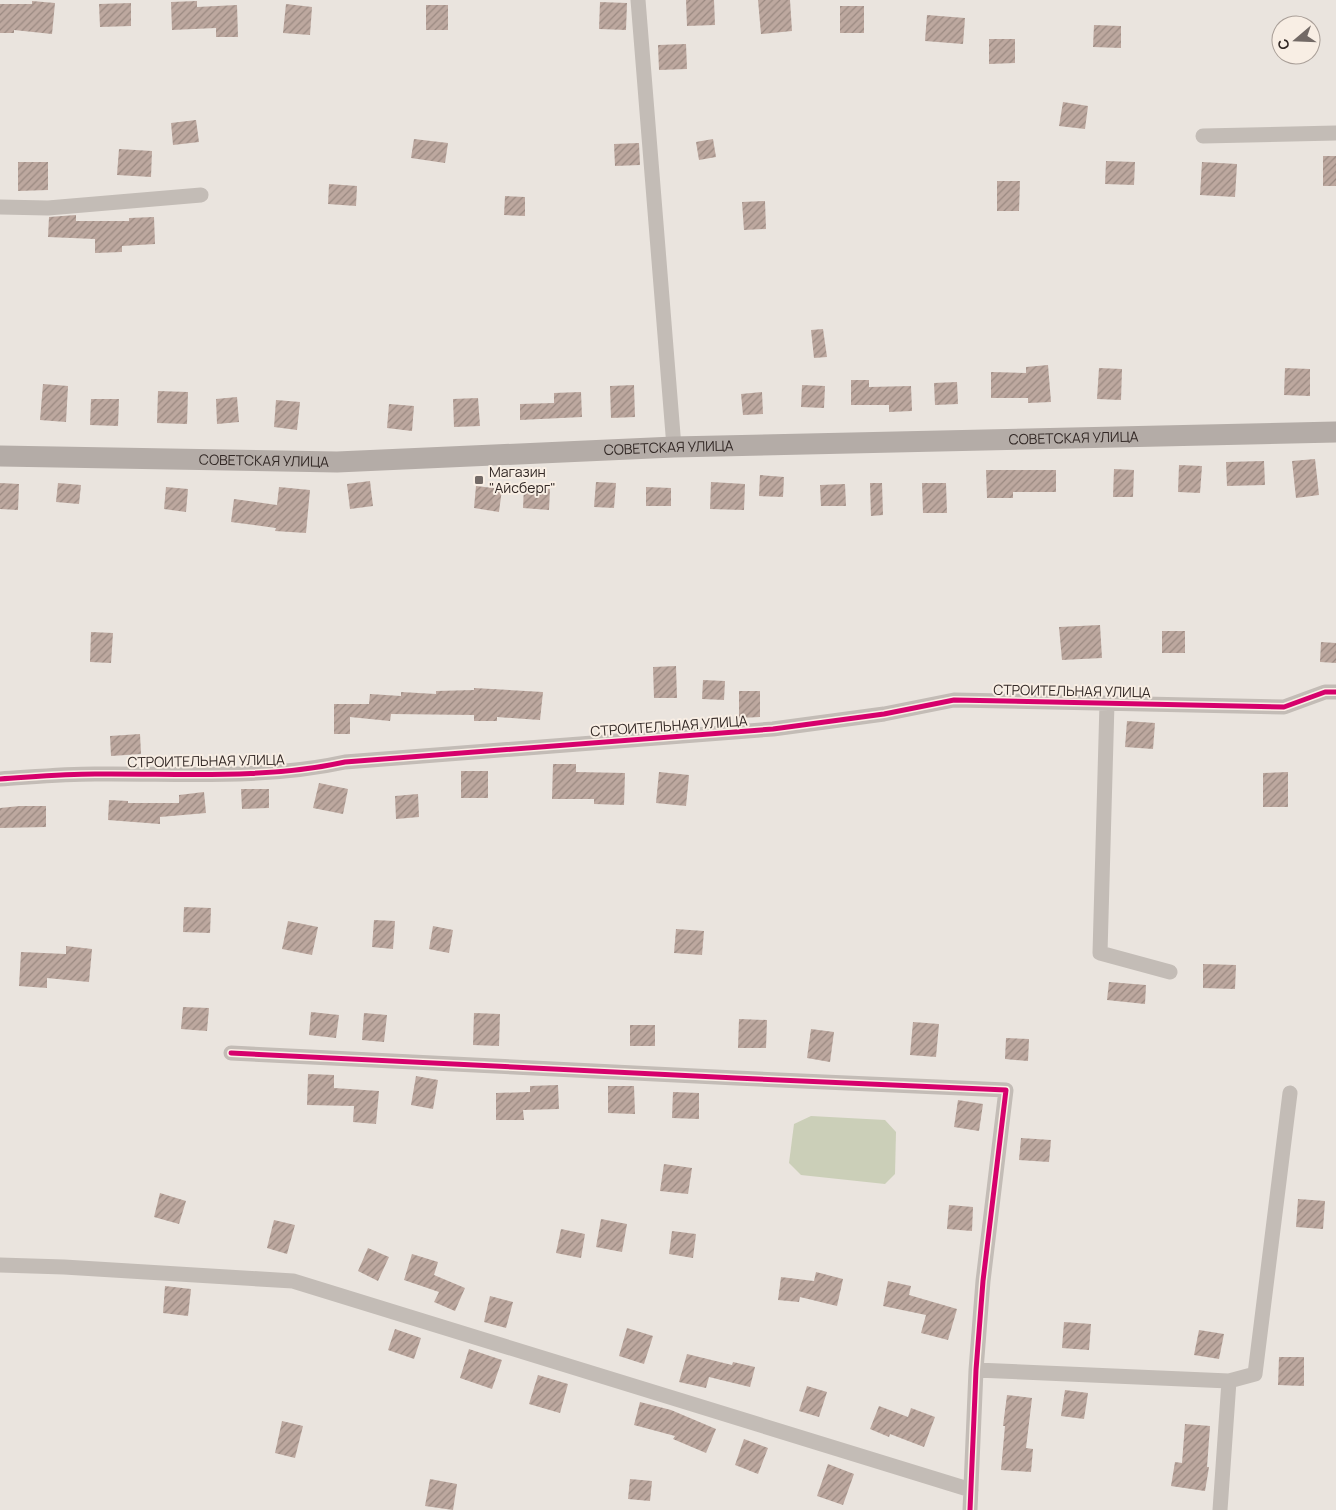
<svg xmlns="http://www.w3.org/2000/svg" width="1336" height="1510" viewBox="0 0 1336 1510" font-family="Manrope,sans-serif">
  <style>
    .garden { fill: #cbcfb8 }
    .building { fill: url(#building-hatch) }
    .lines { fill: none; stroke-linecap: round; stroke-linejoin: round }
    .minor { stroke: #c3bcb6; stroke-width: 15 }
    .secondary { stroke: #b4aca7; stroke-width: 21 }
    .cycleway-casing { stroke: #f8eee4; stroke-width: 8 }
    .cycleway { stroke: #d6006c; stroke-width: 5 }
    .poi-dot { fill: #736a66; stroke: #f8eee4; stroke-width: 2 }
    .labels { text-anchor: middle; stroke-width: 4; stroke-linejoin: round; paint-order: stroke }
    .street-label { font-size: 14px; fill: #332926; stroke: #f8eee4 }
    .poi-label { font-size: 14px; fill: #332926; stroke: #f8eee4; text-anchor: start }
  </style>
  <defs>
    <pattern id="building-hatch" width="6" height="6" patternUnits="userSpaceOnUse" patternTransform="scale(1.25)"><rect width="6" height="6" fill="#bda89f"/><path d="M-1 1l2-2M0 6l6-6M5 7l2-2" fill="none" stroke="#9a8981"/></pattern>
  </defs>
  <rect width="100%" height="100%" fill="#eae4de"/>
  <path class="garden" d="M 811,1116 L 885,1120 L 896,1132 L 895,1174 L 885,1184 L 801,1175 L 789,1163 L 794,1124 Z"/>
  <path class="building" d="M 686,0 L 714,0 L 715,25 L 687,26 Z
    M 758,0 L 790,0 L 792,31 L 761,34 Z
    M 32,1 L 55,3 L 52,34 L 14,30 L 14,33 L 0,33 L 0,4 L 32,4 Z
    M 197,1 L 197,7 L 237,5 L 238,37 L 216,37 L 216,28 L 172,30 L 171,2 Z
    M 600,2 L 627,3 L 626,30 L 599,29 Z
    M 131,3 L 131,26 L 100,27 L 99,4 Z
    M 286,4 L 312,7 L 310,35 L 283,33 Z
    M 426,5 L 448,5 L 448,30 L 426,30 Z
    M 840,6 L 864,6 L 864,33 L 840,33 Z
    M 927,15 L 965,18 L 963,44 L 925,41 Z
    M 1094,25 L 1121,26 L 1121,48 L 1093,47 Z
    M 989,39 L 1015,39 L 1015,63 L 989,64 Z
    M 686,44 L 687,69 L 659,70 L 658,45 Z
    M 1063,102 L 1088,106 L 1085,129 L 1059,126 Z
    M 196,120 L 199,142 L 173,145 L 171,123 Z
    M 414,139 L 448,143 L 445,163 L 411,158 Z
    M 713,139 L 716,157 L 699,160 L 696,142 Z
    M 639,143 L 640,165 L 615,166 L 614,144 Z
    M 119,149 L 152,151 L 151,177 L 117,175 Z
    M 1323,156 L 1336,156 L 1336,186 L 1323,186 Z
    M 1106,161 L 1135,162 L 1134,185 L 1105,184 Z
    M 18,162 L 48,162 L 48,190 L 18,191 Z
    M 1202,162 L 1237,164 L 1235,197 L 1200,195 Z
    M 997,181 L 1020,181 L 1019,211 L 997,211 Z
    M 329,184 L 357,186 L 356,206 L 328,204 Z
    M 505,196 L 525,197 L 525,216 L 504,215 Z
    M 765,201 L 766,229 L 744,230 L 742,202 Z
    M 76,215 L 76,221 L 129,221 L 129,218 L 154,217 L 155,244 L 122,246 L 122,252 L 95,253 L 95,239 L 48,237 L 49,217 Z
    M 823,329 L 827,357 L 814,358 L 811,330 Z
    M 1048,365 L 1051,402 L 1028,403 L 1028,398 L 991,398 L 991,372 L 1026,373 L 1026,367 Z
    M 1099,368 L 1122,369 L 1121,400 L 1097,399 Z
    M 1285,368 L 1310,369 L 1310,396 L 1284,395 Z
    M 851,380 L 869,380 L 869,387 L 911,386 L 912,411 L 889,412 L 889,405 L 851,405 Z
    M 957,382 L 958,404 L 935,405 L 934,383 Z
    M 43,384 L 68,386 L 66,422 L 40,420 Z
    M 634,385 L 635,417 L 611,418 L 610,386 Z
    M 802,385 L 825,386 L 824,408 L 801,407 Z
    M 158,391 L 188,392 L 187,424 L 157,423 Z
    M 581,392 L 582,417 L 520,420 L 520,404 L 554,403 L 554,393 Z
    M 762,392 L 763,414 L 743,415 L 741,394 Z
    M 237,397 L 239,422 L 217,424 L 216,399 Z
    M 478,398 L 480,426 L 454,427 L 453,399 Z
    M 91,399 L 119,399 L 118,426 L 90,425 Z
    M 276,400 L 300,402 L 297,430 L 274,427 Z
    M 389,404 L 414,406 L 412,431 L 387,428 Z
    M 1315,459 L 1319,495 L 1296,498 L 1292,461 Z
    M 1264,461 L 1265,485 L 1227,486 L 1226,462 Z
    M 1179,465 L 1202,466 L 1200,493 L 1178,492 Z
    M 1114,469 L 1134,470 L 1133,497 L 1113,497 Z
    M 986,470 L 1056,470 L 1056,492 L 1013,492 L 1013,498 L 987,498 Z
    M 760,475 L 784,477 L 783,497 L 759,496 Z
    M 370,481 L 373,506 L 350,509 L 347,484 Z
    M 596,482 L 616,483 L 614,508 L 594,507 Z
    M 711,482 L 745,484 L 744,510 L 710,509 Z
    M 0,483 L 19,484 L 18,510 L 0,509 Z
    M 58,483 L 81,485 L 79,504 L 56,502 Z
    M 870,483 L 882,483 L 883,515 L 871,516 Z
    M 922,483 L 946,483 L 947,513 L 923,513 Z
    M 845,484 L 846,506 L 821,506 L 820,485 Z
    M 476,486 L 502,489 L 499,512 L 474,508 Z
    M 166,487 L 188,489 L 186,512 L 164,509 Z
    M 279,487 L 310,490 L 306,533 L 275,531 L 276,528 L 231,522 L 234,499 L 277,505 Z
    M 524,487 L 550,489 L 549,510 L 523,508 Z
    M 646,487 L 671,488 L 671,506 L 646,506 Z
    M 1100,625 L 1102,658 L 1062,660 L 1059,627 Z
    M 1162,631 L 1185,631 L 1185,653 L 1162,653 Z
    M 91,632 L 113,633 L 111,663 L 90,662 Z
    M 1321,642 L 1336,643 L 1336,663 L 1320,662 Z
    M 676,666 L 677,698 L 654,698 L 653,667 Z
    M 703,680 L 725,681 L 724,700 L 702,699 Z
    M 474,688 L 543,692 L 540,720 L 497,717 L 497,721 L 474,721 L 474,715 L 391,714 L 390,721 L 350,717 L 350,734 L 334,734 L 334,704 L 369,704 L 370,694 L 401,696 L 401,692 L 436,694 L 436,691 L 474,690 Z
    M 739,691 L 760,691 L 760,717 L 739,718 Z
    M 1127,721 L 1155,723 L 1153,749 L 1125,747 Z
    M 140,734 L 141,754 L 111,756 L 110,736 Z
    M 553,764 L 576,764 L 576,772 L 625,773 L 624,805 L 594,804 L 594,799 L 552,799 Z
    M 461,771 L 488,771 L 488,798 L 461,798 Z
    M 659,772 L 689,775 L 686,806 L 656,803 Z
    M 1288,772 L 1288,807 L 1263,807 L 1263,773 Z
    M 319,783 L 348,789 L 343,814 L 313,808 Z
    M 241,789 L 269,789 L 269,808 L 242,809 Z
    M 204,792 L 206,813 L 160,817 L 160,824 L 108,820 L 109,800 L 128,801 L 128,803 L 179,803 L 179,795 Z
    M 418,794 L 419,817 L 396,819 L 395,796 Z
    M 20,806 L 46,806 L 46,827 L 0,828 L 0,808 Z
    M 184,907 L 211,908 L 210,933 L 183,932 Z
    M 374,920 L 395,921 L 393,949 L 372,947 Z
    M 288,921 L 318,927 L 312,955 L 282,949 Z
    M 433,926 L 453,930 L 449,953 L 429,949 Z
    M 676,929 L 704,931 L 702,955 L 674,953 Z
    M 66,946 L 92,949 L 89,982 L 47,978 L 47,988 L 19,986 L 21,952 L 66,954 Z
    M 1203,964 L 1236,965 L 1235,989 L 1203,988 Z
    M 1109,982 L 1146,985 L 1145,1004 L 1107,1000 Z
    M 183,1007 L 209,1008 L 207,1031 L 181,1029 Z
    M 311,1012 L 339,1015 L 336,1038 L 309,1035 Z
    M 364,1013 L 387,1015 L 384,1042 L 362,1040 Z
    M 474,1013 L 500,1014 L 499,1046 L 473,1045 Z
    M 739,1019 L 767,1020 L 766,1048 L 738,1048 Z
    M 913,1022 L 939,1024 L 936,1057 L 910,1055 Z
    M 630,1025 L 655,1025 L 655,1046 L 630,1046 Z
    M 811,1029 L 834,1032 L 830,1062 L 807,1058 Z
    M 1006,1038 L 1029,1039 L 1028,1061 L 1005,1059 Z
    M 308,1074 L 334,1075 L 334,1088 L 379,1091 L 376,1124 L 353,1122 L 354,1106 L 307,1105 Z
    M 416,1076 L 438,1080 L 433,1109 L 411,1105 Z
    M 558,1085 L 559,1109 L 523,1110 L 524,1120 L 496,1120 L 496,1093 L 530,1092 L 530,1086 Z
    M 608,1086 L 634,1086 L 635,1114 L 608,1113 Z
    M 673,1092 L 699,1093 L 699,1119 L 672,1118 Z
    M 958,1100 L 983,1104 L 979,1131 L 954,1127 Z
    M 1021,1138 L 1051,1140 L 1049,1162 L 1019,1160 Z
    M 664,1164 L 692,1168 L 688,1194 L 660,1191 Z
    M 160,1193 L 186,1201 L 179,1224 L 154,1217 Z
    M 1298,1199 L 1325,1201 L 1323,1229 L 1296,1227 Z
    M 949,1205 L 973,1207 L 972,1231 L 947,1229 Z
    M 601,1219 L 627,1224 L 622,1252 L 596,1247 Z
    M 274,1220 L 295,1225 L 287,1254 L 267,1248 Z
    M 561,1229 L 585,1234 L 581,1258 L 556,1253 Z
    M 672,1231 L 696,1234 L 693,1258 L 669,1254 Z
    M 368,1248 L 389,1257 L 378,1281 L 358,1271 Z
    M 412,1254 L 438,1262 L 434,1275 L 465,1288 L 455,1311 L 434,1302 L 439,1292 L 404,1280 Z
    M 816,1272 L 843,1279 L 837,1306 L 800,1297 L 799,1302 L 778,1300 L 781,1277 L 814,1281 Z
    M 888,1281 L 911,1286 L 909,1295 L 957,1309 L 948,1340 L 921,1333 L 926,1315 L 883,1306 Z
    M 165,1286 L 191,1289 L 188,1316 L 163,1313 Z
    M 490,1296 L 513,1302 L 506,1328 L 484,1322 Z
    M 1064,1322 L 1091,1324 L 1089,1350 L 1062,1348 Z
    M 627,1328 L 653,1336 L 644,1364 L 619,1356 Z
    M 395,1329 L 421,1338 L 414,1359 L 388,1350 Z
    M 1199,1330 L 1224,1334 L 1219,1359 L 1194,1355 Z
    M 469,1349 L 502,1360 L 492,1389 L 460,1378 Z
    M 687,1354 L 732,1365 L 733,1362 L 755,1367 L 750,1387 L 709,1377 L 706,1388 L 679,1382 Z
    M 1279,1357 L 1304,1357 L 1304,1386 L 1278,1385 Z
    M 538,1375 L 568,1384 L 560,1413 L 529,1404 Z
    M 807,1386 L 827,1392 L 819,1417 L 799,1411 Z
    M 1065,1390 L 1088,1393 L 1084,1419 L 1061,1416 Z
    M 1007,1395 L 1032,1398 L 1026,1448 L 1033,1449 L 1031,1472 L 1001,1470 L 1005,1426 L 1003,1426 Z
    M 640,1402 L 671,1410 L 716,1429 L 706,1453 L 673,1439 L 675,1436 L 634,1425 Z
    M 879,1406 L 908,1417 L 911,1408 L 935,1417 L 924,1447 L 890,1434 L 889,1437 L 870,1429 Z
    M 282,1421 L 303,1426 L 295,1458 L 275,1453 Z
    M 1185,1424 L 1210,1426 L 1207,1467 L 1209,1467 L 1205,1491 L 1171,1486 L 1175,1462 L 1182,1463 Z
    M 744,1439 L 768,1448 L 758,1474 L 735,1465 Z
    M 828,1464 L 854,1474 L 843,1505 L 817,1496 Z
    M 430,1479 L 457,1484 L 453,1510 L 425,1506 Z
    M 630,1479 L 652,1481 L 650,1501 L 628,1499 Z"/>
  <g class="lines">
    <path class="minor" d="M 638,0 L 674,447
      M 1203,136 L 1336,133
      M 0,207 L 48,208 L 201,195
      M 1107,703 L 1100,953 L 1170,972
      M 0,779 C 32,777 63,774 95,774 C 178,773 263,780 345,762 L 773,729 L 884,714 L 954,700 L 1284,707 L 1325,692 L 1336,692
      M 231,1053 L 736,1078 L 1006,1090 L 983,1281 L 976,1370 L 970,1510
      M 0,1265 L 64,1267 L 293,1281 L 971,1490
      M 976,1370 L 1229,1381
      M 1220,1510 L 1229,1381 L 1255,1374 L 1290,1093"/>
    <path class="secondary" id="s1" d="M 0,456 L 337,462 L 674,447 L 1336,432"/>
    <defs>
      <path id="cycleway" d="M 0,779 C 32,777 63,774 95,774 C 178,773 263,780 345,762 L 773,729 L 884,714 L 954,700 L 1284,707 L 1325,692 L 1336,692
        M 231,1053 L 736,1078 L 1006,1090 L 983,1281 L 976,1370 L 970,1510"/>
    </defs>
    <use href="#cycleway" class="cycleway-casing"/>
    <use href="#cycleway" class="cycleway"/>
  </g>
  <rect class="poi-dot" x="474" y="475" width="10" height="10" rx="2.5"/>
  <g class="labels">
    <g class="street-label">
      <text dy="5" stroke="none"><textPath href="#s1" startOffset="1074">СОВЕТСКАЯ УЛИЦА</textPath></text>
      <text dy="5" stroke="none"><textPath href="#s1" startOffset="669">СОВЕТСКАЯ УЛИЦА</textPath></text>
      <text dy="5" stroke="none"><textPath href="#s1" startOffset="264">СОВЕТСКАЯ УЛИЦА</textPath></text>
      <text transform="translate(1072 691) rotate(1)" y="5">СТРОИТЕЛЬНАЯ УЛИЦА</text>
      <text transform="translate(669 726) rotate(-4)" y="5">СТРОИТЕЛЬНАЯ УЛИЦА</text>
      <text transform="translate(206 761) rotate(-1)" y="5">СТРОИТЕЛЬНАЯ УЛИЦА</text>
    </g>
    <g class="poi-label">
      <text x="489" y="477">Магазин<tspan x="489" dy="16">"Айсберг"</tspan></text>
    </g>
  </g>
  <g transform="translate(1296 40) rotate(251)"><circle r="24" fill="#f8eee4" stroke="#a99f98"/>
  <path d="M0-4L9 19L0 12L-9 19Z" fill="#736a66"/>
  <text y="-8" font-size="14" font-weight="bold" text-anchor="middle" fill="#332926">С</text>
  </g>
</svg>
